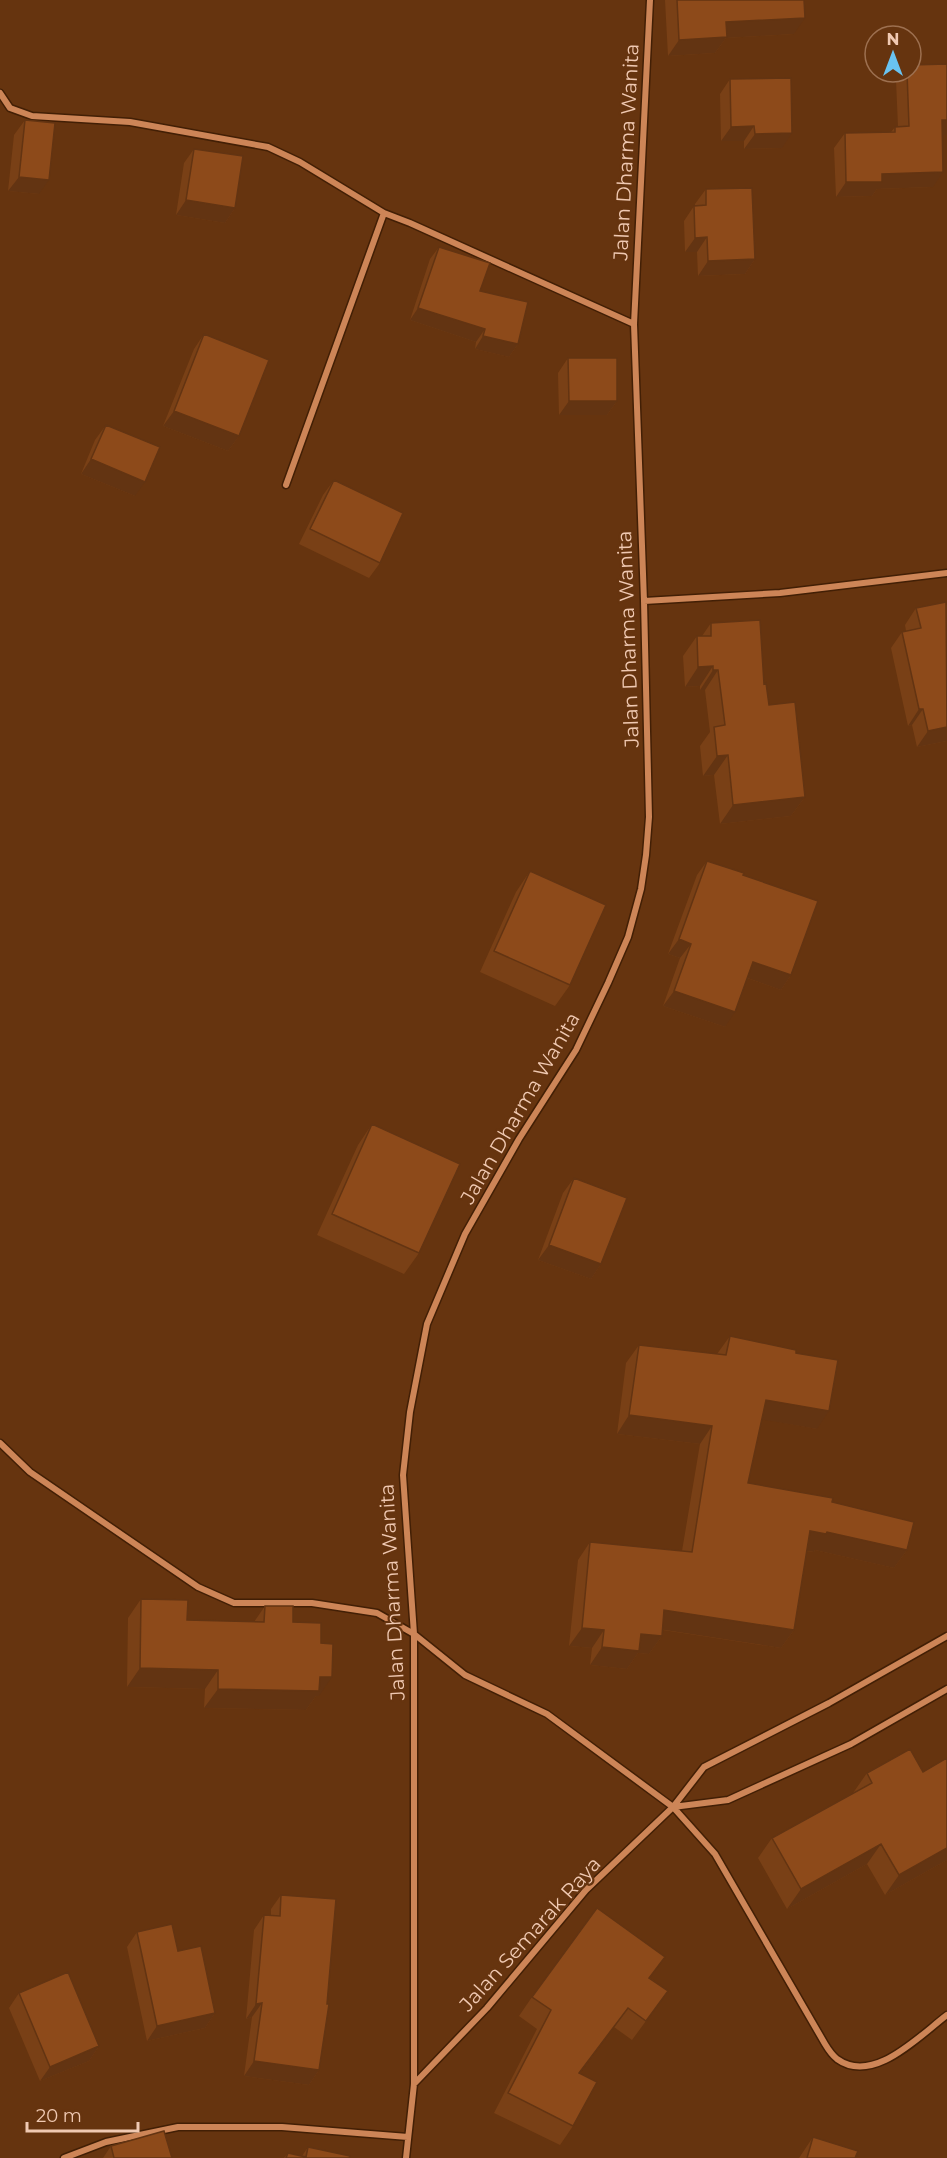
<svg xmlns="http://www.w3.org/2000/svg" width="947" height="2158" viewBox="0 0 947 2158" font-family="Montserrat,sans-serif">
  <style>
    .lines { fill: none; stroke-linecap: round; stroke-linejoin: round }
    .minor-casing { stroke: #421f05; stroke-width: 9 }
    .minor { stroke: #cd8557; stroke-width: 6 }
    .wall { fill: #794016 }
    .shaded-wall { fill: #633412 }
    .building { fill: #8d4a1a; stroke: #633412; stroke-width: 1.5 }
    .labels { text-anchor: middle; stroke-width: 4.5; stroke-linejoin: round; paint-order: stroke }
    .street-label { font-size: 20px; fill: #f0c9b2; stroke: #66340f }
  </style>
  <rect width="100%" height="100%" fill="#66340f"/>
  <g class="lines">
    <defs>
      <path id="minor" d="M 0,93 L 10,108 L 32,116 L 130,122 L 268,147 L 300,162 L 384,213
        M 286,485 L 384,213 L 410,223 L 634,324
        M 644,601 L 780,593 L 947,573
        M 0,1443 L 30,1472 L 198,1587 L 234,1603 L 312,1603 L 377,1613 L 414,1634 L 465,1675 L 547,1714 L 673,1807 L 715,1854 L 825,2044 C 828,2049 832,2055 837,2059 C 873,2085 918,2037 947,2015
        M 673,1807 L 728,1800 L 851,1744 L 947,1689
        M 414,2084 L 487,2008 L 586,1890 L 673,1807 L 704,1767 L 829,1703 L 947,1636
        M 64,2158 L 106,2142 L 178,2127 L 282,2127 L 408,2137
        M 406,2158 L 414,2084 L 414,1634 L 403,1475 L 410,1412 L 427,1324 L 465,1234 L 519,1139 L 576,1050 L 608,983 L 628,937 L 641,889 L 646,855 L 649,817 L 644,601 L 634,324 L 650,0"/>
    </defs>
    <use href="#minor" class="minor-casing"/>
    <use href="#minor" class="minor"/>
  </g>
  <path class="wall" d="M 665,0 L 804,0 L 794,34 L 726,38 L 715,53 L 668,56 Z
    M 902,72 L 911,72 L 942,135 L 933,187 L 877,189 L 872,196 L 836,197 L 834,148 L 845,133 L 891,132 L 895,127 L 898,127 L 896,80 Z
    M 730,79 L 782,148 L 744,149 L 744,141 L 721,141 L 720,94 Z
    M 25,120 L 39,194 L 8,191 L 14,135 Z
    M 194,149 L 235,208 L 225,223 L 176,215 L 184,163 Z
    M 706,189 L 755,259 L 745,274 L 698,276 L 697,252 L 685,252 L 684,221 L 694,206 L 695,206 L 695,204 Z
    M 439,247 L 480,291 L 518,344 L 509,357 L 475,349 L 476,342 L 410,320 L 430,259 Z
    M 204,334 L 239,436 L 228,451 L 163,426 L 194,349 Z
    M 568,358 L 617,401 L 607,415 L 559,415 L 558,373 Z
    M 106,425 L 135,496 L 81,474 L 95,440 Z
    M 334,480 L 380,563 L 369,578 L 299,544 L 323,495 Z
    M 947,605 L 947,741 L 917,747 L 912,725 L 908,726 L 891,648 L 902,632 L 906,631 L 905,625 L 916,608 Z
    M 711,623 L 764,684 L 769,705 L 805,797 L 791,816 L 720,824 L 714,775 L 703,776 L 700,746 L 710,732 L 705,690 L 700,690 L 700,686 L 685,687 L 683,656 L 697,636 L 702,636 Z
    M 707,861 L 743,875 L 791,975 L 781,990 L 747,978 L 725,1027 L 663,1006 L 680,958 L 668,954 L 697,875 Z
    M 530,871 L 570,985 L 555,1006 L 480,972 L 516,892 Z
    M 372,1124 L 419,1253 L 404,1274 L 317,1235 L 358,1145 Z
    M 574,1178 L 601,1264 L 591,1279 L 538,1260 L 563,1193 Z
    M 730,1336 L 796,1353 L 817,1429 L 762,1419 L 748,1483 L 832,1502 L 907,1550 L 894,1568 L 815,1550 L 814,1552 L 806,1551 L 794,1630 L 781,1648 L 663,1630 L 662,1636 L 649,1654 L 638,1653 L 627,1669 L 590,1665 L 592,1648 L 569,1646 L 578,1560 L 590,1542 L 682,1551 L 700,1444 L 617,1434 L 626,1363 L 639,1345 L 717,1354 Z
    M 141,1599 L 187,1620 L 254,1622 L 265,1606 L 293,1622 L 319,1696 L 316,1696 L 306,1710 L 204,1708 L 205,1689 L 127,1687 L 128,1618 Z
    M 867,1773 L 947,1860 L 885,1895 L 867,1864 L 787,1909 L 758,1858 L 772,1838 L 853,1793 Z
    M 281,1895 L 319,2070 L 309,2085 L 244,2076 L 252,2017 L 246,2019 L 254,1930 L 264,1915 L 271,1915 L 271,1909 Z
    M 137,1932 L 178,1951 L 215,2013 L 205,2028 L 147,2041 L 127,1947 Z
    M 650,1978 L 668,1991 L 632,2040 L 614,2027 L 580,2073 L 573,2126 L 560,2145 L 494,2113 L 537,2029 L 519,2016 L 532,1997 Z
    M 19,1993 L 99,2046 L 89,2061 L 40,2081 L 9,2008 Z
    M 813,2137 L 855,2158 L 799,2158 Z
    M 111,2146 L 172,2158 L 103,2158 Z
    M 308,2147 L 349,2158 L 284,2158 L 288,2153 L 302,2156 Z"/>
  <path class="shaded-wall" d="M 805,18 L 794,34 L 726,38 L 715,53 L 668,56 L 679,40 L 726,22 Z
    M 942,120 L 947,120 L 947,135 L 932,135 Z
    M 754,126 L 744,141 L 721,141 L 731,127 Z
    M 792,133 L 782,148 L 744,149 L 755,134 Z
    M 943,172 L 933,187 L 877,189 L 872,196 L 836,197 L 846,182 L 882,174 Z
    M 19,177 L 49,180 L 39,194 L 8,191 Z
    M 186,200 L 235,208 L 225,223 L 176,215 Z
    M 707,237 L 697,252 L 685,252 L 695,238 Z
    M 755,259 L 745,274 L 698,276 L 708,261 Z
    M 418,308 L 485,329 L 476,342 L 410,320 Z
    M 483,336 L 518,344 L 509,357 L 475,349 Z
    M 569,401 L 617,401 L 607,415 L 559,415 Z
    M 174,411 L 239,436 L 228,451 L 163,426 Z
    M 91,459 L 145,482 L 135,496 L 81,474 Z
    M 713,666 L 700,686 L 685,687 L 698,667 Z
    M 713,670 L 718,670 L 705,690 L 700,690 Z
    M 919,709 L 923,709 L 912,725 L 908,726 Z
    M 947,727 L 947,741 L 917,747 L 928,731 Z
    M 728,755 L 714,775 L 703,776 L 717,756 Z
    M 805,797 L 791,816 L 720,824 L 733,805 Z
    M 679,939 L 691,944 L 680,958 L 668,954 Z
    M 753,962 L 791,975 L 781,990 L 742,976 Z
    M 674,991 L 735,1012 L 725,1027 L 663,1006 Z
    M 549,1245 L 601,1264 L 591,1279 L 538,1260 Z
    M 766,1400 L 829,1411 L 817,1429 L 753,1418 Z
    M 629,1415 L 712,1426 L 700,1444 L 617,1434 Z
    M 810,1531 L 827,1532 L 907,1550 L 894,1568 L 815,1550 L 814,1552 L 797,1549 Z
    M 664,1610 L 794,1630 L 781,1648 L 652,1628 Z
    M 582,1628 L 604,1630 L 592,1648 L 569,1646 Z
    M 641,1634 L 662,1636 L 649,1654 L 638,1653 L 627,1669 L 590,1665 L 602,1647 Z
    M 140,1668 L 218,1670 L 205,1689 L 127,1687 Z
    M 320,1677 L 332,1677 L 319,1696 L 316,1696 L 306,1710 L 204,1708 L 218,1689 Z
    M 881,1844 L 867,1864 L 787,1909 L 801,1889 Z
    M 947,1848 L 947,1860 L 885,1895 L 899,1875 Z
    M 262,2003 L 252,2017 L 246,2019 L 256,2004 Z
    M 628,2008 L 614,2027 L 566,2092 L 579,2073 Z
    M 215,2013 L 205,2028 L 147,2041 L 157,2026 Z
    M 99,2046 L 89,2061 L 40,2081 L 50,2067 Z
    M 254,2061 L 319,2070 L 309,2085 L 244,2076 Z"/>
  <path class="building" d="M 677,0 L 804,0 L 805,18 L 726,22 L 727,37 L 679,40 Z
    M 947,64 L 947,120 L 942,120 L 943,172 L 882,174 L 882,182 L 846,182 L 845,133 L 895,132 L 895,127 L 909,126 L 907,72 L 911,72 L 911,65 Z
    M 791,78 L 792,133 L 755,134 L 754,126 L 731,127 L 730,79 Z
    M 25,120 L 55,123 L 49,180 L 19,177 Z
    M 194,149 L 243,156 L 235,208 L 186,200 Z
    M 752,188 L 755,259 L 708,261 L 707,237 L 695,238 L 694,206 L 706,205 L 706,189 Z
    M 439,247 L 490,263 L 480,291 L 528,302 L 518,344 L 483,336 L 485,329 L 418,308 Z
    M 204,334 L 269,360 L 239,436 L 174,411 Z
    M 568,358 L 617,358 L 617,401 L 569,401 Z
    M 106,425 L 160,447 L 145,482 L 91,459 Z
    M 334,480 L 403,513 L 380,563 L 310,529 Z
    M 946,602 L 947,727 L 928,731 L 923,709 L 919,709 L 902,632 L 921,628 L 916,608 Z
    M 760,620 L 764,684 L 766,683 L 769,705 L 795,702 L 805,797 L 733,805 L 728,755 L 717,756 L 714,727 L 725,725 L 718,670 L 713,670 L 713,666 L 698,667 L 697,636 L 711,636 L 711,623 Z
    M 707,861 L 744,873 L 743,875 L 818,901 L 791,975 L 753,962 L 735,1012 L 674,991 L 691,944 L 679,939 Z
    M 530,871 L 606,905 L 570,985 L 494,951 Z
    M 372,1124 L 460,1164 L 419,1253 L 332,1214 Z
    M 574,1178 L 627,1198 L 601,1264 L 549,1245 Z
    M 730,1336 L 796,1350 L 796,1353 L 838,1360 L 829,1411 L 766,1400 L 748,1483 L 833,1498 L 832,1502 L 914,1522 L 907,1550 L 827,1532 L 826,1534 L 810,1531 L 794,1630 L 664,1610 L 662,1636 L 641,1634 L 639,1651 L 602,1647 L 604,1630 L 582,1628 L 590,1542 L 692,1552 L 712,1426 L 629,1415 L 639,1345 L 726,1355 Z
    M 141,1599 L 188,1600 L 187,1620 L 264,1622 L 265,1606 L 293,1606 L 293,1622 L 321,1623 L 321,1643 L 333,1644 L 332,1677 L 320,1677 L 319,1691 L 218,1689 L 218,1670 L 140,1668 Z
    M 910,1749 L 923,1772 L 947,1758 L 947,1848 L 899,1875 L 881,1844 L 801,1889 L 772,1838 L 872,1783 L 867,1773 Z
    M 281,1895 L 336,1899 L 327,2004 L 329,2004 L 319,2070 L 254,2061 L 262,2003 L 256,2004 L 264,1915 L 280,1916 Z
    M 597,1908 L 665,1957 L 649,1978 L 668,1991 L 646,2021 L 628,2008 L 579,2073 L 597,2082 L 573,2126 L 508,2093 L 551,2010 L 532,1997 Z
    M 172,1924 L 178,1951 L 201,1946 L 215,2013 L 157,2026 L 137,1932 Z
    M 68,1972 L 99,2046 L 50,2067 L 19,1993 Z
    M 164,2131 L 172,2158 L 114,2158 L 111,2146 Z
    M 813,2137 L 858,2151 L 855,2158 L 807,2158 Z
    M 308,2147 L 350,2156 L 349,2158 L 286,2158 L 288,2153 L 306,2157 Z"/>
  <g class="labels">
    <g class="street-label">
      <text transform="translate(626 152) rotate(-87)" y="7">Jalan Dharma Wanita</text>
      <text transform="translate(628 639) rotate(-92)" y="7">Jalan Dharma Wanita</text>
      <text transform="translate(520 1108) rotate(-60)" y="7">Jalan Dharma Wanita</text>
      <text transform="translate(392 1592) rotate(-93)" y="7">Jalan Dharma Wanita</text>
      <text transform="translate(530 1934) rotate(-48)" y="7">Jalan Semarak Raya</text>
    </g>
  </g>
  <g transform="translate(893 54)"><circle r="28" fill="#66340f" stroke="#9d7050" stroke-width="1.5"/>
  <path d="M0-4.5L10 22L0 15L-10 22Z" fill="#69c3f1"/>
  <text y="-9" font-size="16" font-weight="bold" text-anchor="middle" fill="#f0c9b2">N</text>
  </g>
  <path d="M27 2122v9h111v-9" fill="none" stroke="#f0c9b2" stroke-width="3"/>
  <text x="36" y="2122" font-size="18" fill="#f0c9b2" stroke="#66340f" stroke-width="4.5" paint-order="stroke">20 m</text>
</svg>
